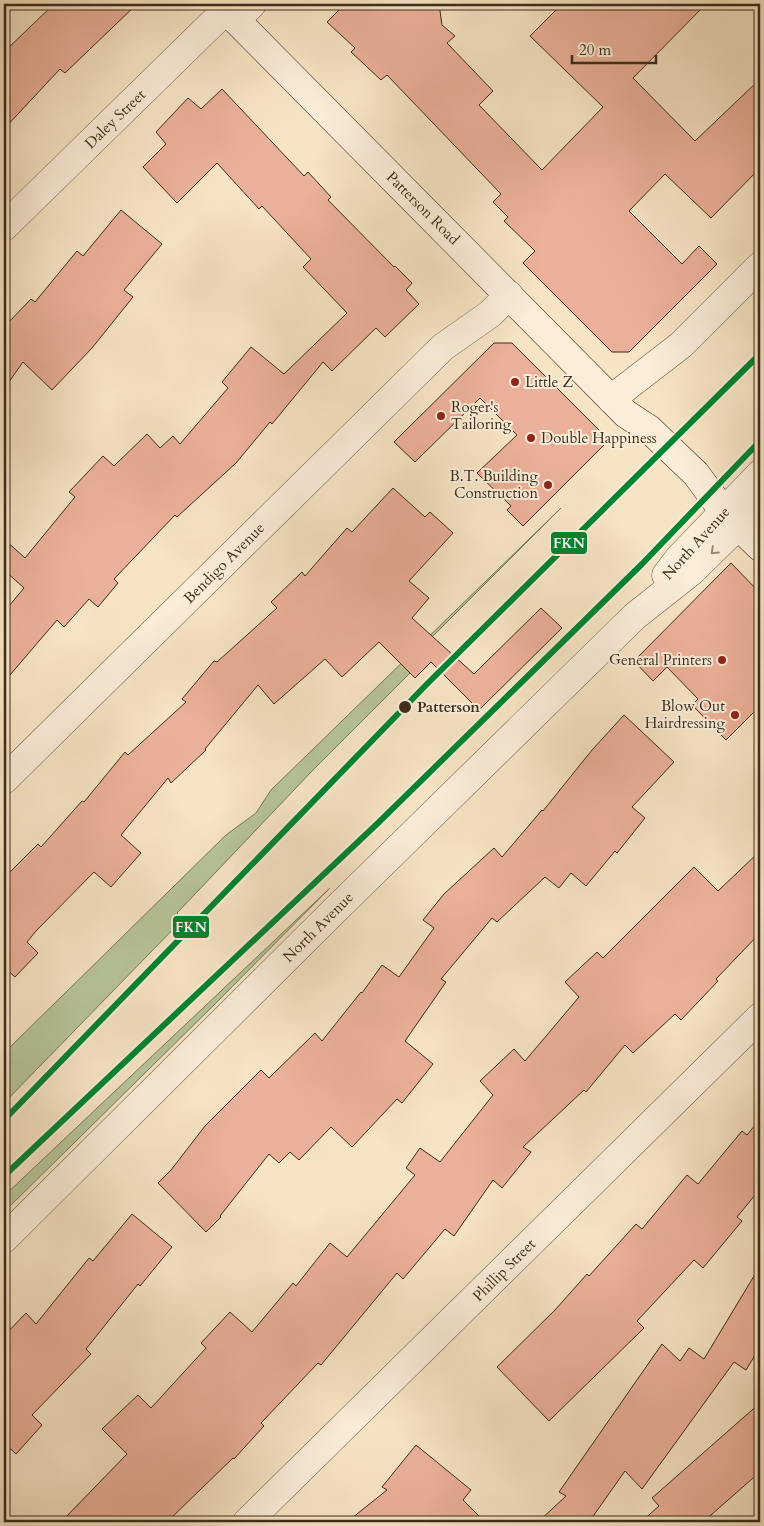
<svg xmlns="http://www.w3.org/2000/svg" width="764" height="1526" viewBox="0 0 764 1526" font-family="Cardo,serif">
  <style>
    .green { fill: #b6c599; stroke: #787959 }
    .building { fill: #ebb099; stroke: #3b2d19 }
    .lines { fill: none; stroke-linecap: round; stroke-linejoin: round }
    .street-casing { stroke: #6a5b44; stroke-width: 29 }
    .secondary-casing { stroke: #3b2d19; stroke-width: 29 }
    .street { stroke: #faedd9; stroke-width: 28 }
    .secondary { stroke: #faedd9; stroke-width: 28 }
    .rail-1-casing { stroke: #faedd9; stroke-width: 10 }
    .rail-1 { stroke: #028430; stroke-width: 6 }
    .oneway { stroke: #9a8d79 }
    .poi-dot { fill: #8f2418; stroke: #faedd9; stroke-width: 2 }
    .stop-dot { fill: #3b2d19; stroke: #faedd9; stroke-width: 2 }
    .labels { text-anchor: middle; stroke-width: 4; stroke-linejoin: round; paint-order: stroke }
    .street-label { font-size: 15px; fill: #3b2d19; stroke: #faedd9 }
    .poi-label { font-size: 15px; fill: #3b2d19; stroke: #faedd9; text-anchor: start }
    .stop-label { font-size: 15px; font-weight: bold; fill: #3b2d19; stroke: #faedd9; text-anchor: start }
    .line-badge { stroke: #faedd9; stroke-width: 2 }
    .badge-label { font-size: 14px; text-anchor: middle; font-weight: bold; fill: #fff }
  </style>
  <rect width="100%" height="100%" fill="#f7e4c4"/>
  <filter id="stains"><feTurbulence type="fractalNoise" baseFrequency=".004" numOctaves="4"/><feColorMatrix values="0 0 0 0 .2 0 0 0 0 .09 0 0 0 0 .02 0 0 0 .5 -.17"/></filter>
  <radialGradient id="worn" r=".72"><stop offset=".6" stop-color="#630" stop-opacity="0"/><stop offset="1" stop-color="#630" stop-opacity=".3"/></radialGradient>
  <path class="green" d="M 561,508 L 403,666 L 410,673 L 313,770 L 177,913 L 183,919 L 4,1103 L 4,1053 L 226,835 L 256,813 L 271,790 Z
    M 330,888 L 217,1002 L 4,1212 L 4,1196 Z"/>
  <path class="building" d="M 54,4 L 137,4 L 65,73 L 60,69 L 4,129 L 4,52 Z
    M 345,4 L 439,4 L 442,25 L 455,36 L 447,43 L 493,91 L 479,105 L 542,170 L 603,107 L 530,36 L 562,4 L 706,4 L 633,78 L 695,141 L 760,79 L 760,168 L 711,218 L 665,174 L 629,211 L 682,264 L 699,246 L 717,264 L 629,352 L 612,352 L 523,263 L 535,251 L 504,221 L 508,217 L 493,202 L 501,194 L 387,75 L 381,80 L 351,52 L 355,48 L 327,22 Z
    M 222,89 L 304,176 L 308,172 L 331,197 L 328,200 L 394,267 L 395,266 L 412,283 L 406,290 L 419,304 L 385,337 L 376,328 L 332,371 L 323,362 L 272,424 L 270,422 L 236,463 L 177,517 L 175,515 L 114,579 L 118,583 L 98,607 L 89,599 L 64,627 L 57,620 L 4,682 L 4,612 L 24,588 L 4,570 L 4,539 L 25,558 L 75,497 L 69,492 L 103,456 L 114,466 L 147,434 L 160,448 L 173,436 L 180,444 L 228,388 L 222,382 L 251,347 L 284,374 L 347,313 L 303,267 L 311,259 L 262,206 L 259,209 L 217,163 L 177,203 L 143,167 L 166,144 L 156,132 L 188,98 L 201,109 Z
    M 121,210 L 162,244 L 124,290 L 133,297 L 92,348 L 52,390 L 23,362 L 4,389 L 4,327 L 31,299 L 35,302 L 77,251 L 83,256 Z
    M 494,343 L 512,343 L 609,440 L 523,526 L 507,510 L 511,506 L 477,473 L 517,435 L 480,398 L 415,462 L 394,442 Z
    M 393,488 L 425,517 L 430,512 L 453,533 L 409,581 L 429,598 L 412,618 L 474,674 L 541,608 L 562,628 L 479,710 L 431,662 L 415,678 L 379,642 L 342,677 L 325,659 L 274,704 L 258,685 L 205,749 L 206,750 L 171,783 L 168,778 L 121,835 L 141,853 L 111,887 L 94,872 L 36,931 L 27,942 L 38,953 L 15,977 L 4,967 L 4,878 L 38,844 L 41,847 L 82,801 L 84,802 L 125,752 L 128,755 L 186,702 L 182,699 L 214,661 L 217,662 L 277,608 L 271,602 L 302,572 L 305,576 L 347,528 L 352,532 Z
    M 731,563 L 760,593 L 760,706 L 726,740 L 692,705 L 698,699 L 667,667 L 653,681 L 634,661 Z
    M 624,715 L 674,762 L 632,807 L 645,818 L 617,853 L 615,851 L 586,886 L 571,873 L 559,888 L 545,877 L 497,922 L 492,918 L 441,979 L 446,982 L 405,1041 L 433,1064 L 402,1103 L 397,1099 L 352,1147 L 331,1127 L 299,1160 L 290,1152 L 279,1163 L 269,1154 L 220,1216 L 221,1217 L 206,1232 L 158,1183 L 171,1170 L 205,1126 L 261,1070 L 269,1078 L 315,1033 L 322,1041 L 361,992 L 362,993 L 382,965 L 399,977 L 434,928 L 423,920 L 444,894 L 494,848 L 502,857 L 542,810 L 543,811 L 592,750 Z
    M 760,851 L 760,933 L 716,979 L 718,981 L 681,1020 L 675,1014 L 633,1053 L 625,1045 L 586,1092 L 584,1090 L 523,1147 L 531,1152 L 502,1188 L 493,1180 L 454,1236 L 445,1229 L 403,1279 L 397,1273 L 321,1365 L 318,1363 L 261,1423 L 264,1426 L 234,1459 L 233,1458 L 167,1522 L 61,1522 L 127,1454 L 102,1429 L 138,1395 L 151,1408 L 206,1348 L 201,1343 L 230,1312 L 252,1332 L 293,1283 L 296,1286 L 330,1243 L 347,1257 L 415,1175 L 406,1168 L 420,1148 L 440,1162 L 493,1095 L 480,1081 L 514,1049 L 525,1061 L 579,997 L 565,982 L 597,952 L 603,958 L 694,867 L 718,891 Z
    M 760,1119 L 760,1189 L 737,1217 L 742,1221 L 703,1268 L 694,1260 L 637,1321 L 644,1328 L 549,1421 L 497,1367 L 555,1310 L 587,1274 L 589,1276 L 636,1224 L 642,1229 L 687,1175 L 698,1184 L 742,1131 L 747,1135 Z
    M 132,1214 L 172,1247 L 140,1286 L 138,1284 L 86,1349 L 91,1354 L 32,1415 L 42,1425 L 16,1454 L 4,1443 L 4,1336 L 26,1313 L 36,1324 L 89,1258 L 93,1261 Z
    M 760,1266 L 760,1347 L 746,1370 L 734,1362 L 642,1489 L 625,1471 L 589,1522 L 538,1522 L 566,1496 L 559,1492 L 662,1344 L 680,1361 L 689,1348 L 704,1359 Z
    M 760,1403 L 760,1472 L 703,1522 L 641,1522 L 659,1506 L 652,1498 Z
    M 416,1445 L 471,1490 L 463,1500 L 485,1522 L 347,1522 L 387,1490 L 382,1487 Z"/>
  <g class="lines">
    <defs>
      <path id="street" d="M 236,20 L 252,4
        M 4,227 L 226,10
        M 611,399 L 681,345 L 760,266
        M 666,575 L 679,558 L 760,474
        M 4,780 L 443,347 L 490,314 L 509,295
        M 4,1239 L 333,912 L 635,616 L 692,571 L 760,504
        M 247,1522 L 760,1017"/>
      <path id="secondary" d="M 220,4 L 626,414 L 649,429 L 696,474 L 724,512 L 760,547"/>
    </defs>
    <use href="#street" class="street-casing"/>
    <use href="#secondary" class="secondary-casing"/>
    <use href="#street" class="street"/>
    <use href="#secondary" class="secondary"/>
    <defs>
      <path id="rail-1" d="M 4,1120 L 427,684 L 760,354
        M 4,1176 L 378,823 L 642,564 L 760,441"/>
    </defs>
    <use href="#rail-1" class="rail-1-casing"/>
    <use href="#rail-1" class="rail-1"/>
  </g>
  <defs><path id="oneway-chevron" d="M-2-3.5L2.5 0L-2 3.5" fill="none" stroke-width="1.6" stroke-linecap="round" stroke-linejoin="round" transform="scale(1.25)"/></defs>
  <use class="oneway" href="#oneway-chevron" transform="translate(714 551) rotate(137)"/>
  <g class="poi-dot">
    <circle cx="515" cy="382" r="5"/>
    <circle cx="441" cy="416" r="5"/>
    <circle cx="531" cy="438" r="5"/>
    <circle cx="548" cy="485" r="5"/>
    <circle cx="722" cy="660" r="5"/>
    <circle cx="735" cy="715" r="5"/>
  </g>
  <circle class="stop-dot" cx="405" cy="707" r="7"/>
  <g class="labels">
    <g class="street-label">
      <text transform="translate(115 119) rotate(-44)" y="5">Daley Street</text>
      <text transform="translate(423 208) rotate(45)" y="5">Patterson Road</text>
      <text transform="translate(696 543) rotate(-48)" y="5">North Avenue</text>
      <text transform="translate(224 563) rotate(-45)" y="5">Bendigo Avenue</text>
      <text transform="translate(318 927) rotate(-45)" y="5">North Avenue</text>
      <text transform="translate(504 1270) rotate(-45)" y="5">Phillip Street</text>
    </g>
    <g class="poi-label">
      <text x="525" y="387">Little Z</text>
      <text x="451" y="412">Roger's<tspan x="451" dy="17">Tailoring</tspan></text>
      <text x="541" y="443">Double Happiness</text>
      <text x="538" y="481" text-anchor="end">B.T. Building<tspan x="538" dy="17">Construction</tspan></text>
      <text x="712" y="665" text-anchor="end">General Printers</text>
      <text x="725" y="711" text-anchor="end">Blow Out<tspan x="725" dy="17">Hairdressing</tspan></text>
    </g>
    <g class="stop-label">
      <text x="417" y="712">Patterson</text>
    </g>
  </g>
  <g class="line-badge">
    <rect x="550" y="531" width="38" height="24" rx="5" fill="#028430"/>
    <rect x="172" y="915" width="38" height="24" rx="5" fill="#028430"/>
  </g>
  <g class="badge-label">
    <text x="569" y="548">FKN</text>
    <text x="191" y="932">FKN</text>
  </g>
  <rect width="764" height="1526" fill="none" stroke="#f7e4c4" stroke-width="20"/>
  <rect x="5" y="5" width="754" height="1516" fill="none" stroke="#3b2d19" stroke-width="2.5"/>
  <rect x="10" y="10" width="744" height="1506" fill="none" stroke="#3b2d19"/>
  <path d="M572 55v8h84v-8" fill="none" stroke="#3b2d19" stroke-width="2.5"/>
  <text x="579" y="55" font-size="15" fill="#3b2d19" stroke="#faedd9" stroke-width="4" paint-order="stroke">20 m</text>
  <rect width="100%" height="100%" filter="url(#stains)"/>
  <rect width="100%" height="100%" fill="url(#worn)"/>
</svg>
